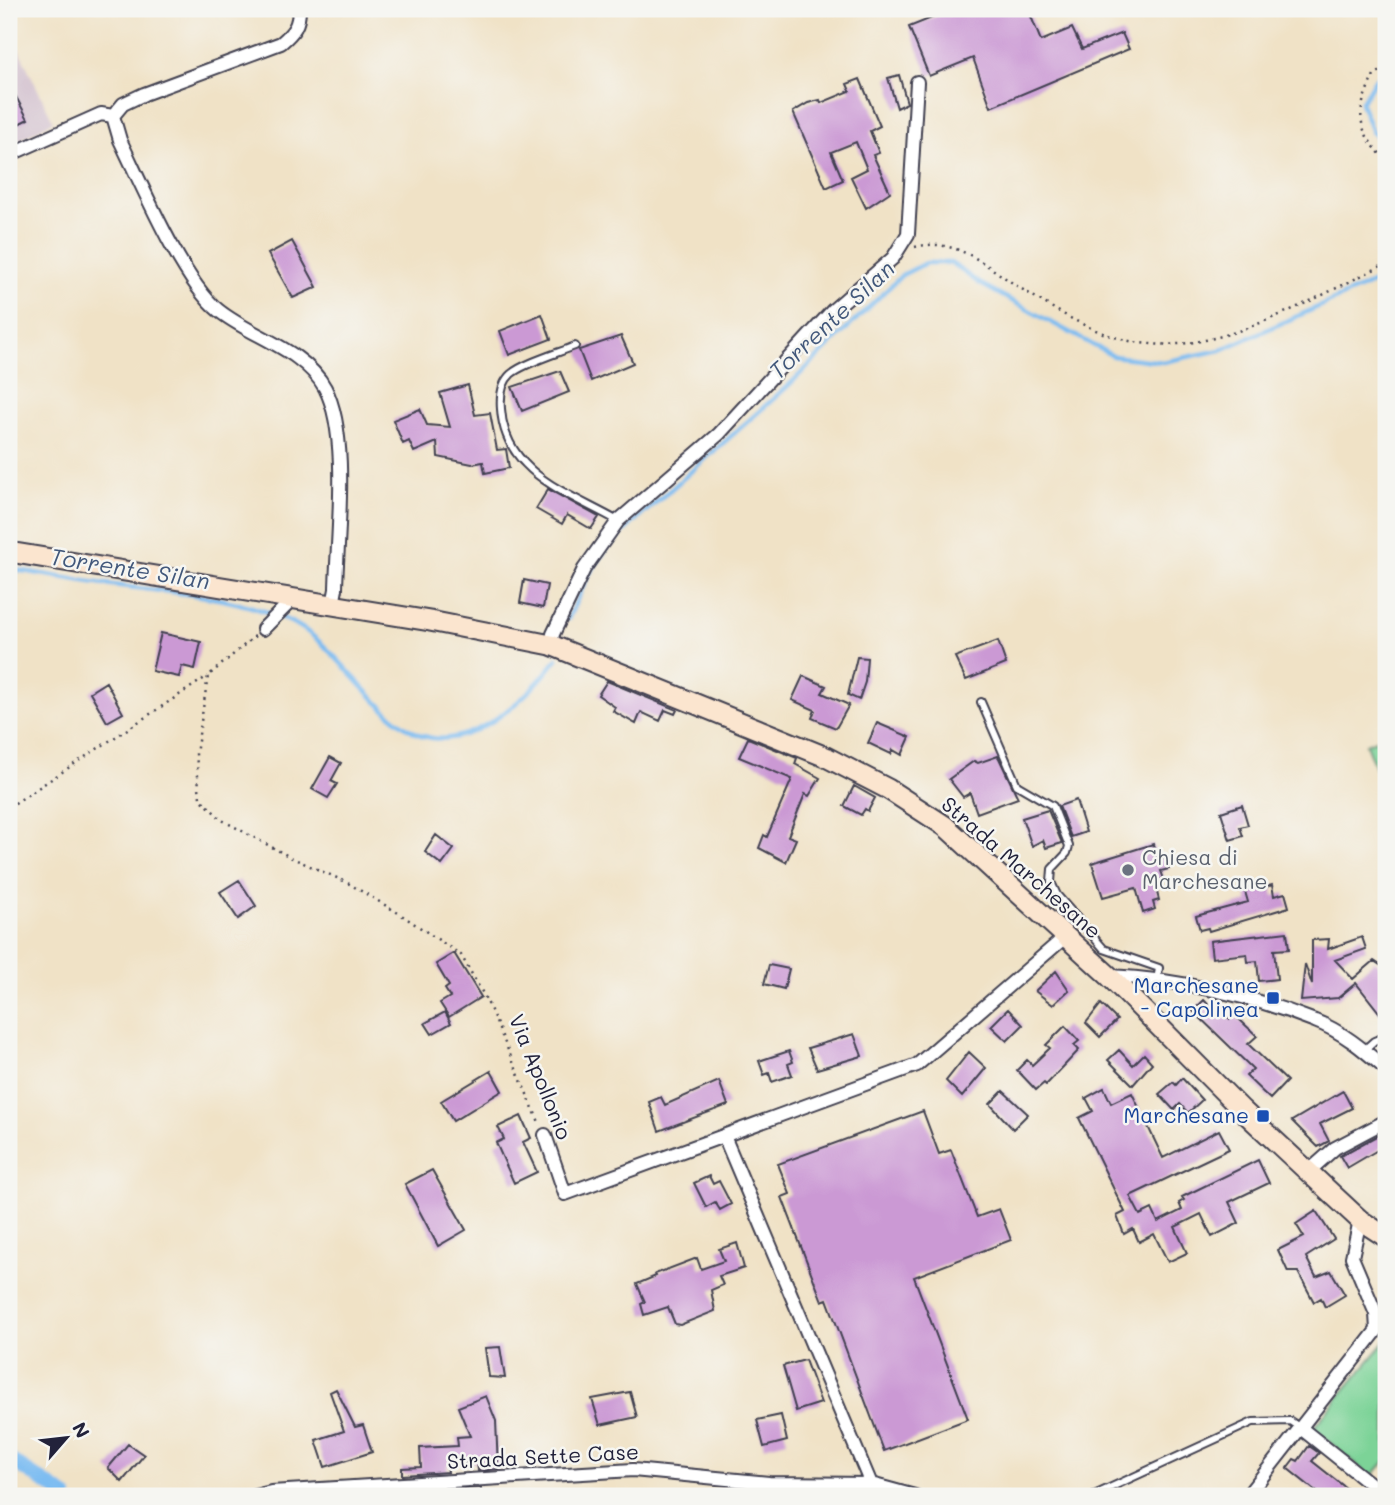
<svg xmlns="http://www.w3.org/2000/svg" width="1395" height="1505" viewBox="0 0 1395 1505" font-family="Mali,sans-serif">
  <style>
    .industrial { fill: #d0bdcc }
    .pitch { fill: #7cd397; stroke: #4f7a69; stroke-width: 2 }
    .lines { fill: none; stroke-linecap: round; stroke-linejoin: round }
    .stream { stroke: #7cbcf1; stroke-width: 4.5 }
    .canal { stroke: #7cbcf1; stroke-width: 14 }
    .building { fill: #cb99d4 }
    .service-casing { stroke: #413f50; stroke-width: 10 }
    .minor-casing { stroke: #413f50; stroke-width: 16 }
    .secondary-casing { stroke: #413f50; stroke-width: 23 }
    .path { stroke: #413f50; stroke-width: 2.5; stroke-dasharray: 2 5; stroke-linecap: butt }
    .service { stroke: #fff; stroke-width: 6 }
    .minor { stroke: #fff; stroke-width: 12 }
    .secondary { stroke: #fbe5cf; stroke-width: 19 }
    .worship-dot { fill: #6b7280; stroke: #f6f6f2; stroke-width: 2.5 }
    .transit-dot { fill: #1a4fb4; stroke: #f6f6f2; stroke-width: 2.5 }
    .labels { text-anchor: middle; stroke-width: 5; stroke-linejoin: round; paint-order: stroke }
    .worship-label { font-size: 21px; fill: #5b616d; stroke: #f6f6f2; text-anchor: start }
    .street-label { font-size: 21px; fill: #22223b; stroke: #f6f6f2 }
    .transit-label { font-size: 21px; fill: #164399; stroke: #f6f6f2; text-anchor: end }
    .water-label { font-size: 23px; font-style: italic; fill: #42587b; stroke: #f6f6f2 }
  </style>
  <rect width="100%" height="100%" fill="#f6f6f2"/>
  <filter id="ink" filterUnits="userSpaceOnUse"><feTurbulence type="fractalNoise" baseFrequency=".0143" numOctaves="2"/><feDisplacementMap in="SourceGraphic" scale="14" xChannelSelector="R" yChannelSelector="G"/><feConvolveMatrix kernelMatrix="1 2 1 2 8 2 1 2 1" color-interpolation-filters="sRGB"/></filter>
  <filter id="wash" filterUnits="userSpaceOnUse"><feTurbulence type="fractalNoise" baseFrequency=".00686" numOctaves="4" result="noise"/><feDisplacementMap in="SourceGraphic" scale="28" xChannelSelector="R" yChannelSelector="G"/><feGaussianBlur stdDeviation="1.57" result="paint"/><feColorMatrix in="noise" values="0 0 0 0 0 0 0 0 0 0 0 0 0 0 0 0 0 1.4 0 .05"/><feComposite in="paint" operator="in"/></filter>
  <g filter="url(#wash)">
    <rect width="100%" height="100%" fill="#f0e2c6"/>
    <path class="industrial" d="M 17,46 L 53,121 L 9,146 L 9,50 Z"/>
    <path class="pitch" d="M 1386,735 L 1386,796 L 1366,744 Z
      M 1386,1341 L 1386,1460 L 1371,1477 L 1313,1428 Z"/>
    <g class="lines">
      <path class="stream" d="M 1386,73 L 1376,78 L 1361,103 L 1372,132 L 1386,143
        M 9,569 C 39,573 68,579 98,583 C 163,593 235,593 295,624 C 340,647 385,731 432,738 C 479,745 532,693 557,659
        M 568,619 L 588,576 L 607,548 L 635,521 L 789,385 L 902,275 L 926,263 L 951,263 L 979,283 L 1113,356 L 1163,362 L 1221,350 L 1386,277"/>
      <path class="canal" d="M 9,1459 L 66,1496"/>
    </g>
    <g id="blocks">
      <path class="building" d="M 954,9 L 1028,9 L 1041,41 L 1072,28 L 1082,49 L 1122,33 L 1129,49 L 991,107 L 973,58 L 929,76 L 909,27 Z
        M 899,75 L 907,103 L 897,108 L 888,78 Z
        M 860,79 L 880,126 L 870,131 L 879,153 L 873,155 L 890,192 L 866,208 L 851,177 L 867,169 L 856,142 L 831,152 L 843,180 L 826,188 L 793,112 L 808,103 L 820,100 L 821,103 L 850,91 L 847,84 Z
        M 9,84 L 28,119 L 9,129 Z
        M 292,241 L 317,287 L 293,298 L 268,254 Z
        M 542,314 L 551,339 L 509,355 L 500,331 Z
        M 621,336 L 633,363 L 591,381 L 579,350 Z
        M 560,371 L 569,392 L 522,411 L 512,387 Z
        M 468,385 L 475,415 L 490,413 L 497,450 L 506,449 L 509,468 L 485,473 L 483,462 L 472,464 L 438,457 L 437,442 L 414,452 L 409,441 L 403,444 L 393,420 L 420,409 L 427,425 L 450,427 L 440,393 Z
        M 548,489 L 599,517 L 591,529 L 567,515 L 562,524 L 536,509 Z
        M 524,580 L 547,585 L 543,608 L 520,603 Z
        M 161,633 L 201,642 L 195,669 L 182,666 L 179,677 L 152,671 Z
        M 998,641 L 1006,664 L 966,680 L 955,657 Z
        M 857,657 L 867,658 L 865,682 L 859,700 L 848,695 Z
        M 803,676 L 826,686 L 822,693 L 849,705 L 836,728 L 812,718 L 815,710 L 792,700 Z
        M 607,681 L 677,710 L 675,714 L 665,710 L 660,721 L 641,712 L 636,724 L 613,711 L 615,707 L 598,695 Z
        M 106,682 L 123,713 L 107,722 L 90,692 Z
        M 877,723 L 910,737 L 902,755 L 893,750 L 891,754 L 868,743 Z
        M 748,738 L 797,758 L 795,764 L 820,778 L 809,796 L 805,794 L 788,836 L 796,839 L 786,862 L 759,848 L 764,835 L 767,837 L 792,779 L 739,757 Z
        M 998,756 L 1018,798 L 977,813 L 970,793 L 963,797 L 949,779 L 974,761 L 978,763 Z
        M 330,757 L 341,763 L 331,781 L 337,784 L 328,798 L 312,789 Z
        M 854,786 L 875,798 L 868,811 L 865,809 L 861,815 L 844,806 Z
        M 1076,800 L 1086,832 L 1071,837 L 1059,806 Z
        M 1242,805 L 1248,825 L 1240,827 L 1243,836 L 1230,840 L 1221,812 Z
        M 1048,810 L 1062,843 L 1046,848 L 1043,840 L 1032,846 L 1022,818 Z
        M 436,835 L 454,849 L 442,865 L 425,852 Z
        M 1153,844 L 1157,859 L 1166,857 L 1169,869 L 1161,871 L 1164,879 L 1154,881 L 1159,900 L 1153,902 L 1155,909 L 1143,913 L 1136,888 L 1103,897 L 1092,863 Z
        M 239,880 L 256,906 L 238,919 L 220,892 Z
        M 1261,884 L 1262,888 L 1272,885 L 1274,896 L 1285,893 L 1289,907 L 1209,931 L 1208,928 L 1200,930 L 1196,916 L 1248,902 L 1244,888 Z
        M 1287,932 L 1289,949 L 1274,950 L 1277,979 L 1259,981 L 1257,961 L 1248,962 L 1247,954 L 1212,958 L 1210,941 Z
        M 1362,937 L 1366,949 L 1335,960 L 1353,979 L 1374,961 L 1386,969 L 1386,1021 L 1356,983 L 1338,998 L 1301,1001 L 1305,964 L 1312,985 L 1312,940 L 1329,939 L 1328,949 Z
        M 454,953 L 481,997 L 449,1017 L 440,1003 L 450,997 L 445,989 L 449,986 L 436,964 Z
        M 769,965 L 789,969 L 784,989 L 764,984 Z
        M 1056,971 L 1069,990 L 1053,1005 L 1035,991 Z
        M 1204,1000 L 1214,1011 L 1218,1007 L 1230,1019 L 1234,1014 L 1240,1020 L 1257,1036 L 1248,1044 L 1287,1081 L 1270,1099 L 1246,1076 L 1253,1069 L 1193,1011 Z
        M 1101,1004 L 1117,1020 L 1100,1037 L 1086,1023 Z
        M 1008,1009 L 1023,1025 L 1007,1041 L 991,1026 Z
        M 445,1012 L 451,1023 L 432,1034 L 425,1023 Z
        M 1065,1026 L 1079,1041 L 1074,1045 L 1079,1050 L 1046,1085 L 1044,1083 L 1036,1090 L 1017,1070 L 1027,1060 L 1032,1065 L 1050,1048 L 1046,1045 Z
        M 854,1034 L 862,1056 L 817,1069 L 808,1048 Z
        M 1119,1050 L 1133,1065 L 1144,1054 L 1152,1063 L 1133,1085 L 1108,1060 Z
        M 789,1051 L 793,1062 L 788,1064 L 792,1075 L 772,1082 L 769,1073 L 764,1075 L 759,1061 Z
        M 969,1052 L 986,1068 L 962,1097 L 946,1081 Z
        M 491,1071 L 502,1091 L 453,1121 L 441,1101 Z
        M 1182,1078 L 1202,1100 L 1188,1113 L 1180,1104 L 1174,1110 L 1159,1094 L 1173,1082 L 1176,1085 Z
        M 719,1081 L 728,1105 L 659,1131 L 649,1102 L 661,1097 L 665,1105 Z
        M 1104,1088 L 1111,1103 L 1132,1093 L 1163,1158 L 1219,1130 L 1229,1149 L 1130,1196 L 1140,1215 L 1152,1209 L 1158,1222 L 1182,1210 L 1179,1203 L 1184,1200 L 1182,1197 L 1258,1160 L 1269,1183 L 1229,1202 L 1239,1223 L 1212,1237 L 1201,1214 L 1175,1227 L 1187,1253 L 1168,1262 L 1154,1234 L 1139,1242 L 1133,1229 L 1124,1234 L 1117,1216 L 1125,1212 L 1079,1118 L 1093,1111 L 1086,1098 Z
        M 1003,1091 L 1028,1114 L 1013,1129 L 990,1104 Z
        M 1343,1091 L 1352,1108 L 1320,1124 L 1329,1141 L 1318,1147 L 1292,1121 Z
        M 923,1111 L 939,1154 L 951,1150 L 977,1217 L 999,1209 L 1011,1240 L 914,1277 L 968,1419 L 884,1451 L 827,1299 L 822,1301 L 782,1197 L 790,1194 L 778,1164 Z
        M 521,1116 L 531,1138 L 523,1142 L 537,1172 L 514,1183 L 496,1143 L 504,1139 L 498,1127 Z
        M 1380,1134 L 1386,1145 L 1347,1168 L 1340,1156 Z
        M 432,1170 L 466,1230 L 438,1246 L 405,1184 Z
        M 709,1176 L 713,1184 L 719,1181 L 731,1204 L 720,1210 L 715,1202 L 706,1207 L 694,1183 Z
        M 1316,1211 L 1334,1239 L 1306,1257 L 1316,1277 L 1331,1271 L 1345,1295 L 1325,1307 L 1321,1298 L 1314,1302 L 1298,1272 L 1288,1272 L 1278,1250 L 1304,1237 L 1296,1224 Z
        M 737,1243 L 744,1268 L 719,1276 L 723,1285 L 711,1290 L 715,1311 L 680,1325 L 675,1324 L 668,1307 L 644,1315 L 641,1304 L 645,1302 L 637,1284 L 656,1276 L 655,1274 L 697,1258 L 701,1269 L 724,1261 L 719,1249 Z
        M 500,1347 L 505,1378 L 489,1377 L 485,1348 Z
        M 805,1360 L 821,1403 L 796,1411 L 783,1366 Z
        M 336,1389 L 355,1427 L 363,1425 L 372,1452 L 325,1467 L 316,1440 L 344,1431 L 330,1392 Z
        M 630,1392 L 637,1417 L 600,1425 L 592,1399 Z
        M 486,1396 L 496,1421 L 498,1469 L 478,1471 L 477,1462 L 447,1465 L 448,1472 L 402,1475 L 402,1468 L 421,1467 L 420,1448 L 458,1446 L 457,1437 L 470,1436 L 458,1407 Z
        M 781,1415 L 787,1441 L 764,1447 L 757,1420 Z
        M 128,1444 L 144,1455 L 122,1482 L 108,1468 Z
        M 1309,1446 L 1319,1453 L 1312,1461 L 1356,1496 L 1322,1496 L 1287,1468 L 1294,1459 L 1298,1461 Z
        M 481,1488 L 481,1496 L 404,1496 L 403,1493 Z"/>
    </g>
  </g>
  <g filter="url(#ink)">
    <use href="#blocks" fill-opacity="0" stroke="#413f50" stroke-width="2"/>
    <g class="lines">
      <defs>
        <path id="service" d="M 575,346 C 558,353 524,363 511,374 C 501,383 500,397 501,409 C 505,474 569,493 618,521
          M 981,702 L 1017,785 L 1053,806 L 1069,846 L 1067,853 L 1052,869 L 1051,882 L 1057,895 L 1104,949 L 1159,968 L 1157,981
          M 1364,1050 L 1374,1041 L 1386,1036
          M 1092,1496 L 1253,1422 L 1290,1421 L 1302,1429"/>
        <path id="minor" d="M 113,116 L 120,140 C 141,183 183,282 218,310 C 251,337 304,349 325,388 C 350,436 337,535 336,589 L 333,605
          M 9,155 L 101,114 L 113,116 L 123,104 L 144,94 L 281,43 C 294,32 299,25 299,9
          M 263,629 L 293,599
          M 551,645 L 553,634 L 584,569 L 618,521 L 719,434 L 833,310 L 893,258 L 908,234 L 917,82
          M 1110,976 C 1177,979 1253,996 1315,1021 C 1342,1031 1365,1051 1386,1069
          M 545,1135 L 565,1194 L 917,1065 L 1065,937
          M 724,1136 L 871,1484
          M 1308,1172 L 1335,1148 L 1386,1121
          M 1302,1429 L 1386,1496
          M 255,1496 L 271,1492 L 633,1470 L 769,1483 L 871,1484 L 915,1496
          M 1247,1496 L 1377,1330 L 1376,1314 L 1352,1257 L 1360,1220"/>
        <path id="secondary" d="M 9,552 L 430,621 L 551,645 L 826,757 L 888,789 L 945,826 L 1109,976 L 1242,1110 L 1360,1220 L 1386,1237"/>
      </defs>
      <use href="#service" class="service-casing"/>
      <use href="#minor" class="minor-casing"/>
      <use href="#secondary" class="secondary-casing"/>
      <path class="path" d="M 1386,68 L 1374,75 C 1355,113 1356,130 1386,160
        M 915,247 C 959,236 990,270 1025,291 C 1063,315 1105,341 1151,344 C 1228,351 1318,295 1386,264
        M 255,636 L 208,676 L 196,754 L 200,798 L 222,820 L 290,857 L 346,882 L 400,914 L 461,955 L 486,999 L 539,1122
        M 9,807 L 208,676"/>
      <use href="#service" class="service"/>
      <use href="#minor" class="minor"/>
      <use href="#secondary" class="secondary"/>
    </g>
  </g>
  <circle class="worship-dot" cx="1128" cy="870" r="7"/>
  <g class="transit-dot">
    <rect x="1266" y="991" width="14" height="14" rx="3.5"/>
    <rect x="1256" y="1109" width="14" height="14" rx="3.5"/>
  </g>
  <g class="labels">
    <g class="worship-label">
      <text x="1142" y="865">Chiesa di<tspan x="1142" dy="24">Marchesane</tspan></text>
    </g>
    <g class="street-label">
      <text transform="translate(1021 868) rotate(41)" y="7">Strada Marchesane</text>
      <text transform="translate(540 1077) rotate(68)" y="7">Via Apollonio</text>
      <text transform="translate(543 1457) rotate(-3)" y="7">Strada Sette Case</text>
    </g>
    <g class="transit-label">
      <text x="1259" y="993">Marchesane<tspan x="1259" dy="24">- Capolinea</tspan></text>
      <text x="1249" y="1123">Marchesane</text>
    </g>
    <g class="water-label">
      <text transform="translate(832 320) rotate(-43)" y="8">Torrente Silan</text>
      <text transform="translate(130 569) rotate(9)" y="8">Torrente Silan</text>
    </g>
  </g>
  <rect width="1395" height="1505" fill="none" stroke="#f6f6f2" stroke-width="35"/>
  <g transform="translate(66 1438) rotate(62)" stroke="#f6f6f2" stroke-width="5" paint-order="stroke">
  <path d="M0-5L12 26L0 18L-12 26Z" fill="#22223b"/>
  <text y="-10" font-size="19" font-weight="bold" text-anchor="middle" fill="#22223b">N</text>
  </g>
</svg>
